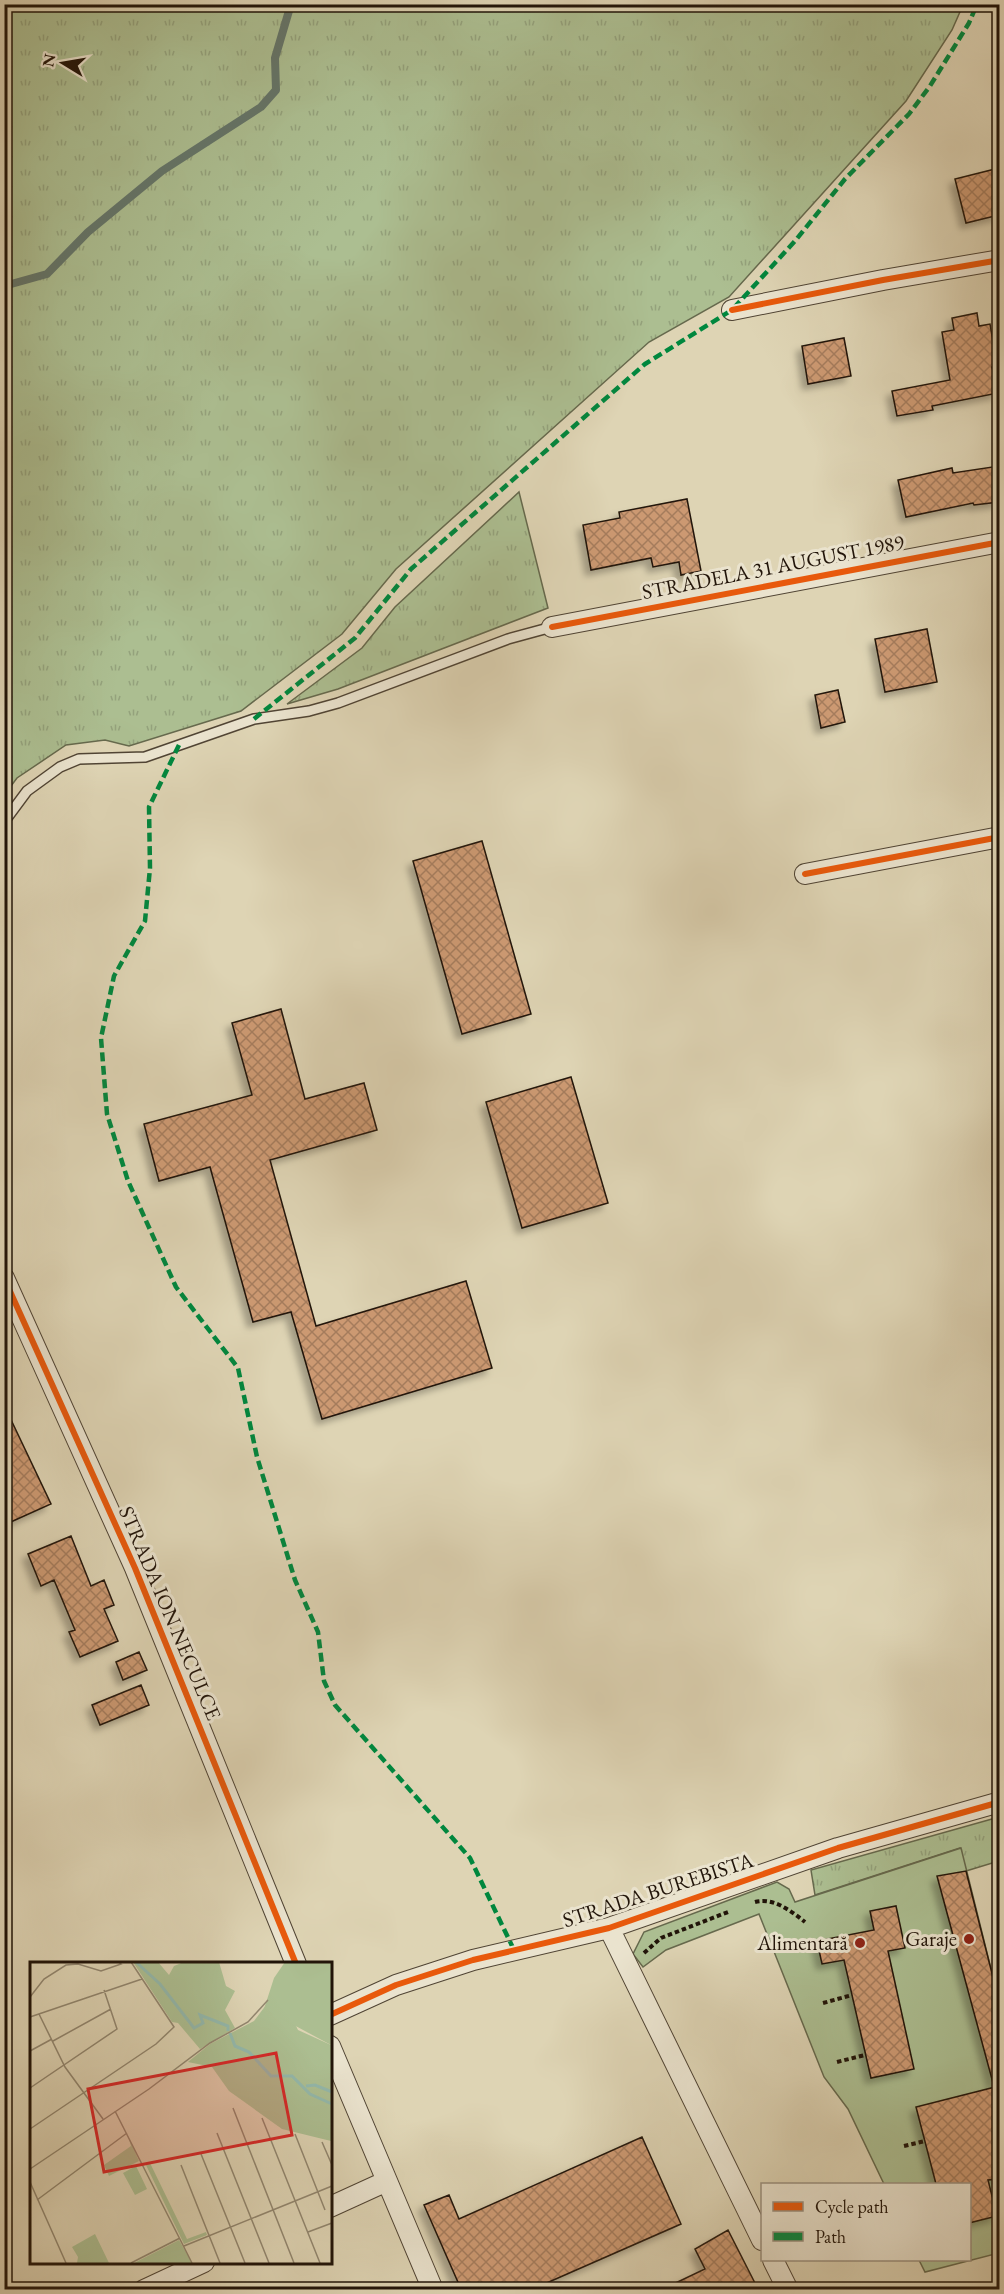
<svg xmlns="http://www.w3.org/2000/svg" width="1004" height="2294" viewBox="0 0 1004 2294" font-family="'EB Garamond',serif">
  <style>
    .grass { fill: url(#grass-tufts); stroke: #66694d; stroke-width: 1.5 }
    .garden { fill: #acbe91; stroke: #66694d; stroke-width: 1.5 }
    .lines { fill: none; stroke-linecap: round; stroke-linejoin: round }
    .stream { stroke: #65766a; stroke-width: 8 }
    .building { fill: url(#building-cross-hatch); stroke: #211409; stroke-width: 1.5; filter: url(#shadow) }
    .lane-casing { stroke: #504434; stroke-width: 12 }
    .street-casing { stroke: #504434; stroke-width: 22 }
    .path { stroke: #211409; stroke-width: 4; stroke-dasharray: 4.5 3; stroke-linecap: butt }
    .lane { stroke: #eae3ce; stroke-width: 9 }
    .street { stroke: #eae3ce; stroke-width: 20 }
    .quiet { stroke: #00873e; stroke-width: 4.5; stroke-dasharray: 9 4.5; stroke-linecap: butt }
    .cycleway-casing { stroke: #eae3ce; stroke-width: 10 }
    .cycleway { stroke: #e8590c; stroke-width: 6 }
    .poi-dot { fill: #8f2418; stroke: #eae3ce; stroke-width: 2 }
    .labels { text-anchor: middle; stroke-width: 6; stroke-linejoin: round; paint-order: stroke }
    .street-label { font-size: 21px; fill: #211409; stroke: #eae3ce }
    .poi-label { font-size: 21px; fill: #211409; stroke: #eae3ce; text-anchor: end }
    .inset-river { fill: none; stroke: #93b8ab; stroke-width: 3 }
    .inset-road { fill: none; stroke: #928770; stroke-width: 1.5 }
    .view { fill: #d62828; fill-opacity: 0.15; stroke: #d62828; stroke-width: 3 }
    .inset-edge { fill: none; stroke: #211409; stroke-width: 3 }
  </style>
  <defs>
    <pattern id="grass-tufts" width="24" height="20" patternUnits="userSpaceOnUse" patternTransform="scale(1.5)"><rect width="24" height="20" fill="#acbe91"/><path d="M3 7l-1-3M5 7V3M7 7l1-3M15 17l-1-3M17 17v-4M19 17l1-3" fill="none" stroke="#94a27c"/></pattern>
    <pattern id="building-cross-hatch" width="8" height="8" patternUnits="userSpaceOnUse" patternTransform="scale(1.5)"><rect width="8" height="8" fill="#cc9972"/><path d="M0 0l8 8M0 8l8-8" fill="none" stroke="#a57c5c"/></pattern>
    <filter id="shadow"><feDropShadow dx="-5.5" dy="5.5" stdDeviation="3" flood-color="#0004"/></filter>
  </defs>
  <rect width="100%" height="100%" fill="#ded4b4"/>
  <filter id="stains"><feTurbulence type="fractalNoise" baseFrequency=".00333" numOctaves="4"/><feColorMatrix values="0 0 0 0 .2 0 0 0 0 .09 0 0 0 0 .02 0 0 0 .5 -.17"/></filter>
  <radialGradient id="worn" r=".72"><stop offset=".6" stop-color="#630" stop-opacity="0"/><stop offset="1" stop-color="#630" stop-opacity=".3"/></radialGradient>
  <path class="grass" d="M 5,4 L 963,4 L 963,5 L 952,30 L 906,101 L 729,297 L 649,342 L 396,569 L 342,634 L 241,711 L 129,746 L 105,740 L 66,745 L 17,778 L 5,794 Z
    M 519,492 L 548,608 L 338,689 L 287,704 L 362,648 L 395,607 Z
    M 999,1817 L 999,1861 L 966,1871 L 960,1848 L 815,1895 L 811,1870 Z"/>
  <path class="garden" d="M 961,1848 L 999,2001 L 999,2253 L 925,2272 L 919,2260 L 970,2260 L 970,2184 L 884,2184 L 848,2109 L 824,2077 L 759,1914 L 666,1950 L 643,1967 L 633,1954 L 644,1932 L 777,1882 L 789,1889 L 795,1902 Z"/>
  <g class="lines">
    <path class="stream" d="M 4,286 L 47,274 L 88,232 L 162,171 L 261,107 L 276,90 L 275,58 L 291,4"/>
  </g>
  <path class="building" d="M 999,168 L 999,215 L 966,223 L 955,179 Z
    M 977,313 L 979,326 L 990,324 L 997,366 L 992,367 L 998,393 L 932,406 L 933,410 L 897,416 L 892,391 L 950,380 L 942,332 L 954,330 L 952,318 Z
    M 844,338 L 851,376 L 808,384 L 802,346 Z
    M 999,466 L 999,502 L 974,505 L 973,503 L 906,517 L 898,480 L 952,468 L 953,473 Z
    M 687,499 L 701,571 L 681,575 L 679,562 L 653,567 L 651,558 L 591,570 L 583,525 L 620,518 L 619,512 Z
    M 927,629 L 937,682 L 885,692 L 875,639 Z
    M 838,690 L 845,722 L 821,728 L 815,695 Z
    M 482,841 L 531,1014 L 462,1034 L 413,861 Z
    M 281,1009 L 305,1099 L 364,1083 L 377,1130 L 270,1160 L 316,1326 L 466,1281 L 492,1368 L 322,1419 L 291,1312 L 253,1322 L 210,1167 L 159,1181 L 144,1124 L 252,1095 L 232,1023 Z
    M 571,1077 L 608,1203 L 522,1228 L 486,1102 Z
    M 4,1405 L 51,1504 L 4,1525 Z
    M 71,1536 L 91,1586 L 104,1580 L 114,1605 L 104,1609 L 118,1641 L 80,1657 L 69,1632 L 75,1630 L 54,1580 L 41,1586 L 28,1554 Z
    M 139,1652 L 147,1670 L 123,1680 L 116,1662 Z
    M 141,1685 L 149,1705 L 100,1725 L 92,1705 Z
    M 966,1871 L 999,2001 L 999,2083 L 993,2083 L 937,1876 Z
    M 896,1906 L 905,1948 L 888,1951 L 914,2069 L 871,2078 L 844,1960 L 822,1964 L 817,1941 L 874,1930 L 870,1911 Z
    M 999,2086 L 999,2179 L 988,2180 L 997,2216 L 969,2223 L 969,2184 L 936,2184 L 916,2107 Z
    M 642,2137 L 681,2224 L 533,2289 L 461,2289 L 424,2205 L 449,2195 L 459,2219 Z
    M 728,2230 L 758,2289 L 663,2289 L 705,2269 L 695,2249 Z"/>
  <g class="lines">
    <defs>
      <path id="lane" d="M 4,822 L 27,791 L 60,767 L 79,759 L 145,757 L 254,719 L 309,711 L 338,703 L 508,639 L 552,627"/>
      <path id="street" d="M 732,310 L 883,280 L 1000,260
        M 552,627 L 1000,542
        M 805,874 L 1000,837
        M 4,1278 L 135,1568 L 296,1964
        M 609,1928 L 762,2240
        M 330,2015 L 396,1985 L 473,1960 L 609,1928 L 838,1848 L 1000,1802
        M 330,2046 L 433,2290
        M 330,2207 L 387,2181
        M 773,2260 L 788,2290
        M 144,2290 L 204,2262"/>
    </defs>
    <use href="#lane" class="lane-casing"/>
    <use href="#street" class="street-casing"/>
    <path class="path" d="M 755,1902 C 773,1897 791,1911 805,1922
      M 644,1953 L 661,1938 L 728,1912
      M 823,2003 L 852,1995
      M 837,2062 L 865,2055
      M 904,2146 L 925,2141"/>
    <use href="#lane" class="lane"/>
    <use href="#street" class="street"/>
    <path class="quiet" d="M 254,719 L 355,638 L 411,569 L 645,364 L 732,310 L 795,241 L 845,179 L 909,114 L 930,86 L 969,23 L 977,4
      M 179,745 L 149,807 L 150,868 L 145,921 L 114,976 L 101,1038 L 107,1114 L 128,1181 L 176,1287 L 238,1368 L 257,1457 L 295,1580 L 318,1632 L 324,1681 L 335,1705 L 470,1858 L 514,1950"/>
    <defs>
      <path id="cycleway" d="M 732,310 L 883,280 L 1000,260
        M 552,627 L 1000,542
        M 805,874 L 1000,837
        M 4,1278 L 135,1568 L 296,1964
        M 330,2015 L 396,1985 L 473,1960 L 609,1928 L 838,1848 L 1000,1802"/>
    </defs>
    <use href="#cycleway" class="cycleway-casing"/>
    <use href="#cycleway" class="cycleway"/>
  </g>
  <g class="poi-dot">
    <circle cx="969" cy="1939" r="6"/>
    <circle cx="860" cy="1943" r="6"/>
  </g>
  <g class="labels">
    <g class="street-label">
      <text transform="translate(773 567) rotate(-11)" y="7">STRADELA 31 AUGUST 1989</text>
      <text transform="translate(170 1613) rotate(67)" y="7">STRADA ION NECULCE</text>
      <text transform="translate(658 1890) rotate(-18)" y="7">STRADA BUREBISTA</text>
    </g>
    <g class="poi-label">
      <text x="957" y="1946">Garaje</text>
      <text x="848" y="1950">Alimentară</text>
    </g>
  </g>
  <g transform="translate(30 1962)">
    <rect width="302" height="302" fill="#ded4b4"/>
    <path d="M 103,0 L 128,0 L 139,13 L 144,4 L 154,0 L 189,0 L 196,24 L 205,29 L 195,48 L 205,66 L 170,87 L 148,61 L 142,60 ZM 244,18 L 268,68 L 301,83 L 301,179 L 252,167 L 199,129 L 182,105 L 158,100 L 180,82 L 224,59 L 239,39 Z" fill="#acbe91"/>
    <path d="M 255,0 L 301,0 L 301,83 L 234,47 L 244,16 ZM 98,174 L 109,199 L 79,214 L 74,203 L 101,184 ZM 120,201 L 157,277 L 176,270 L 177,273 L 154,282 L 116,203 ZM 106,204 L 117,227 L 105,233 L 93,211 ZM 65,272 L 79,301 L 47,301 L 48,295 L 42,285 ZM 149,278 L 162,301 L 105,301 L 106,300 Z" fill="#acbe91"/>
    <path class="inset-river" d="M 106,0 L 130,22 L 164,66 L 173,61 L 170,53 L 198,64 L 198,69M 200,71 L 205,84 L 219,90 L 241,114 L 262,114 L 280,132 L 302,142M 276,124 L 285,123 L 302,130"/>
    <path class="inset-road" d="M 0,35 L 14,17 L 36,3 L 48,2 L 71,9 L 91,2 L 88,0M 9,52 L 35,105 L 73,157M 0,55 L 112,17M 23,79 L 81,47M 0,89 L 22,77M 0,126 L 87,67 L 74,28M 203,146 L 264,301M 85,149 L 162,301M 232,156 L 290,301M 0,167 L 126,82 L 144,65 L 101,0M 187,171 L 239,301M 265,172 L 295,248M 292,180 L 302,203M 171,192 L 215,301M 151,203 L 190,301M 0,207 L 119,127 L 180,81 L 218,60 L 238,38M 0,220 L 36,301M 7,238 L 97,171M 278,270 L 302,261M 154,284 L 302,224M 101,301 L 150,276"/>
    <path class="view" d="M 246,91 L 262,173 L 74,210 L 58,127 Z"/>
    <rect width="302" height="302" class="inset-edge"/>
  </g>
  <rect width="1004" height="2294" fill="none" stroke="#ded4b4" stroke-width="24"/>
  <rect x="6" y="6" width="992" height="2282" fill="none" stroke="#211409" stroke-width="3"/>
  <rect x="12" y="12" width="980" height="2270" fill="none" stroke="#211409" stroke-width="1.5"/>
  <rect x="761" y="2183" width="210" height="78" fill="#eae3ce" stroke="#9a907f" stroke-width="1.5"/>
  <rect x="773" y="2202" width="30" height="9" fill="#e8590c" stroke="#9a907f" stroke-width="1.5"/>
  <text x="815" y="2213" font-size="18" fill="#211409">Cycle path</text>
  <rect x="773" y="2232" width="30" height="9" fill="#00873e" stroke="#9a907f" stroke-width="1.5"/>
  <text x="815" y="2243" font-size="18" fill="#211409">Path</text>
  <g transform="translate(63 63) rotate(281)" stroke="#eae3ce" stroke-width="4.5" paint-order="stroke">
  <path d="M0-4.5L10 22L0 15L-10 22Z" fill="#211409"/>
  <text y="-9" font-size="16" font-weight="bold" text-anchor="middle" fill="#211409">N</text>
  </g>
  <rect width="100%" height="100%" filter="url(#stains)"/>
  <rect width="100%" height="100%" fill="url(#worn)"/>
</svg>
